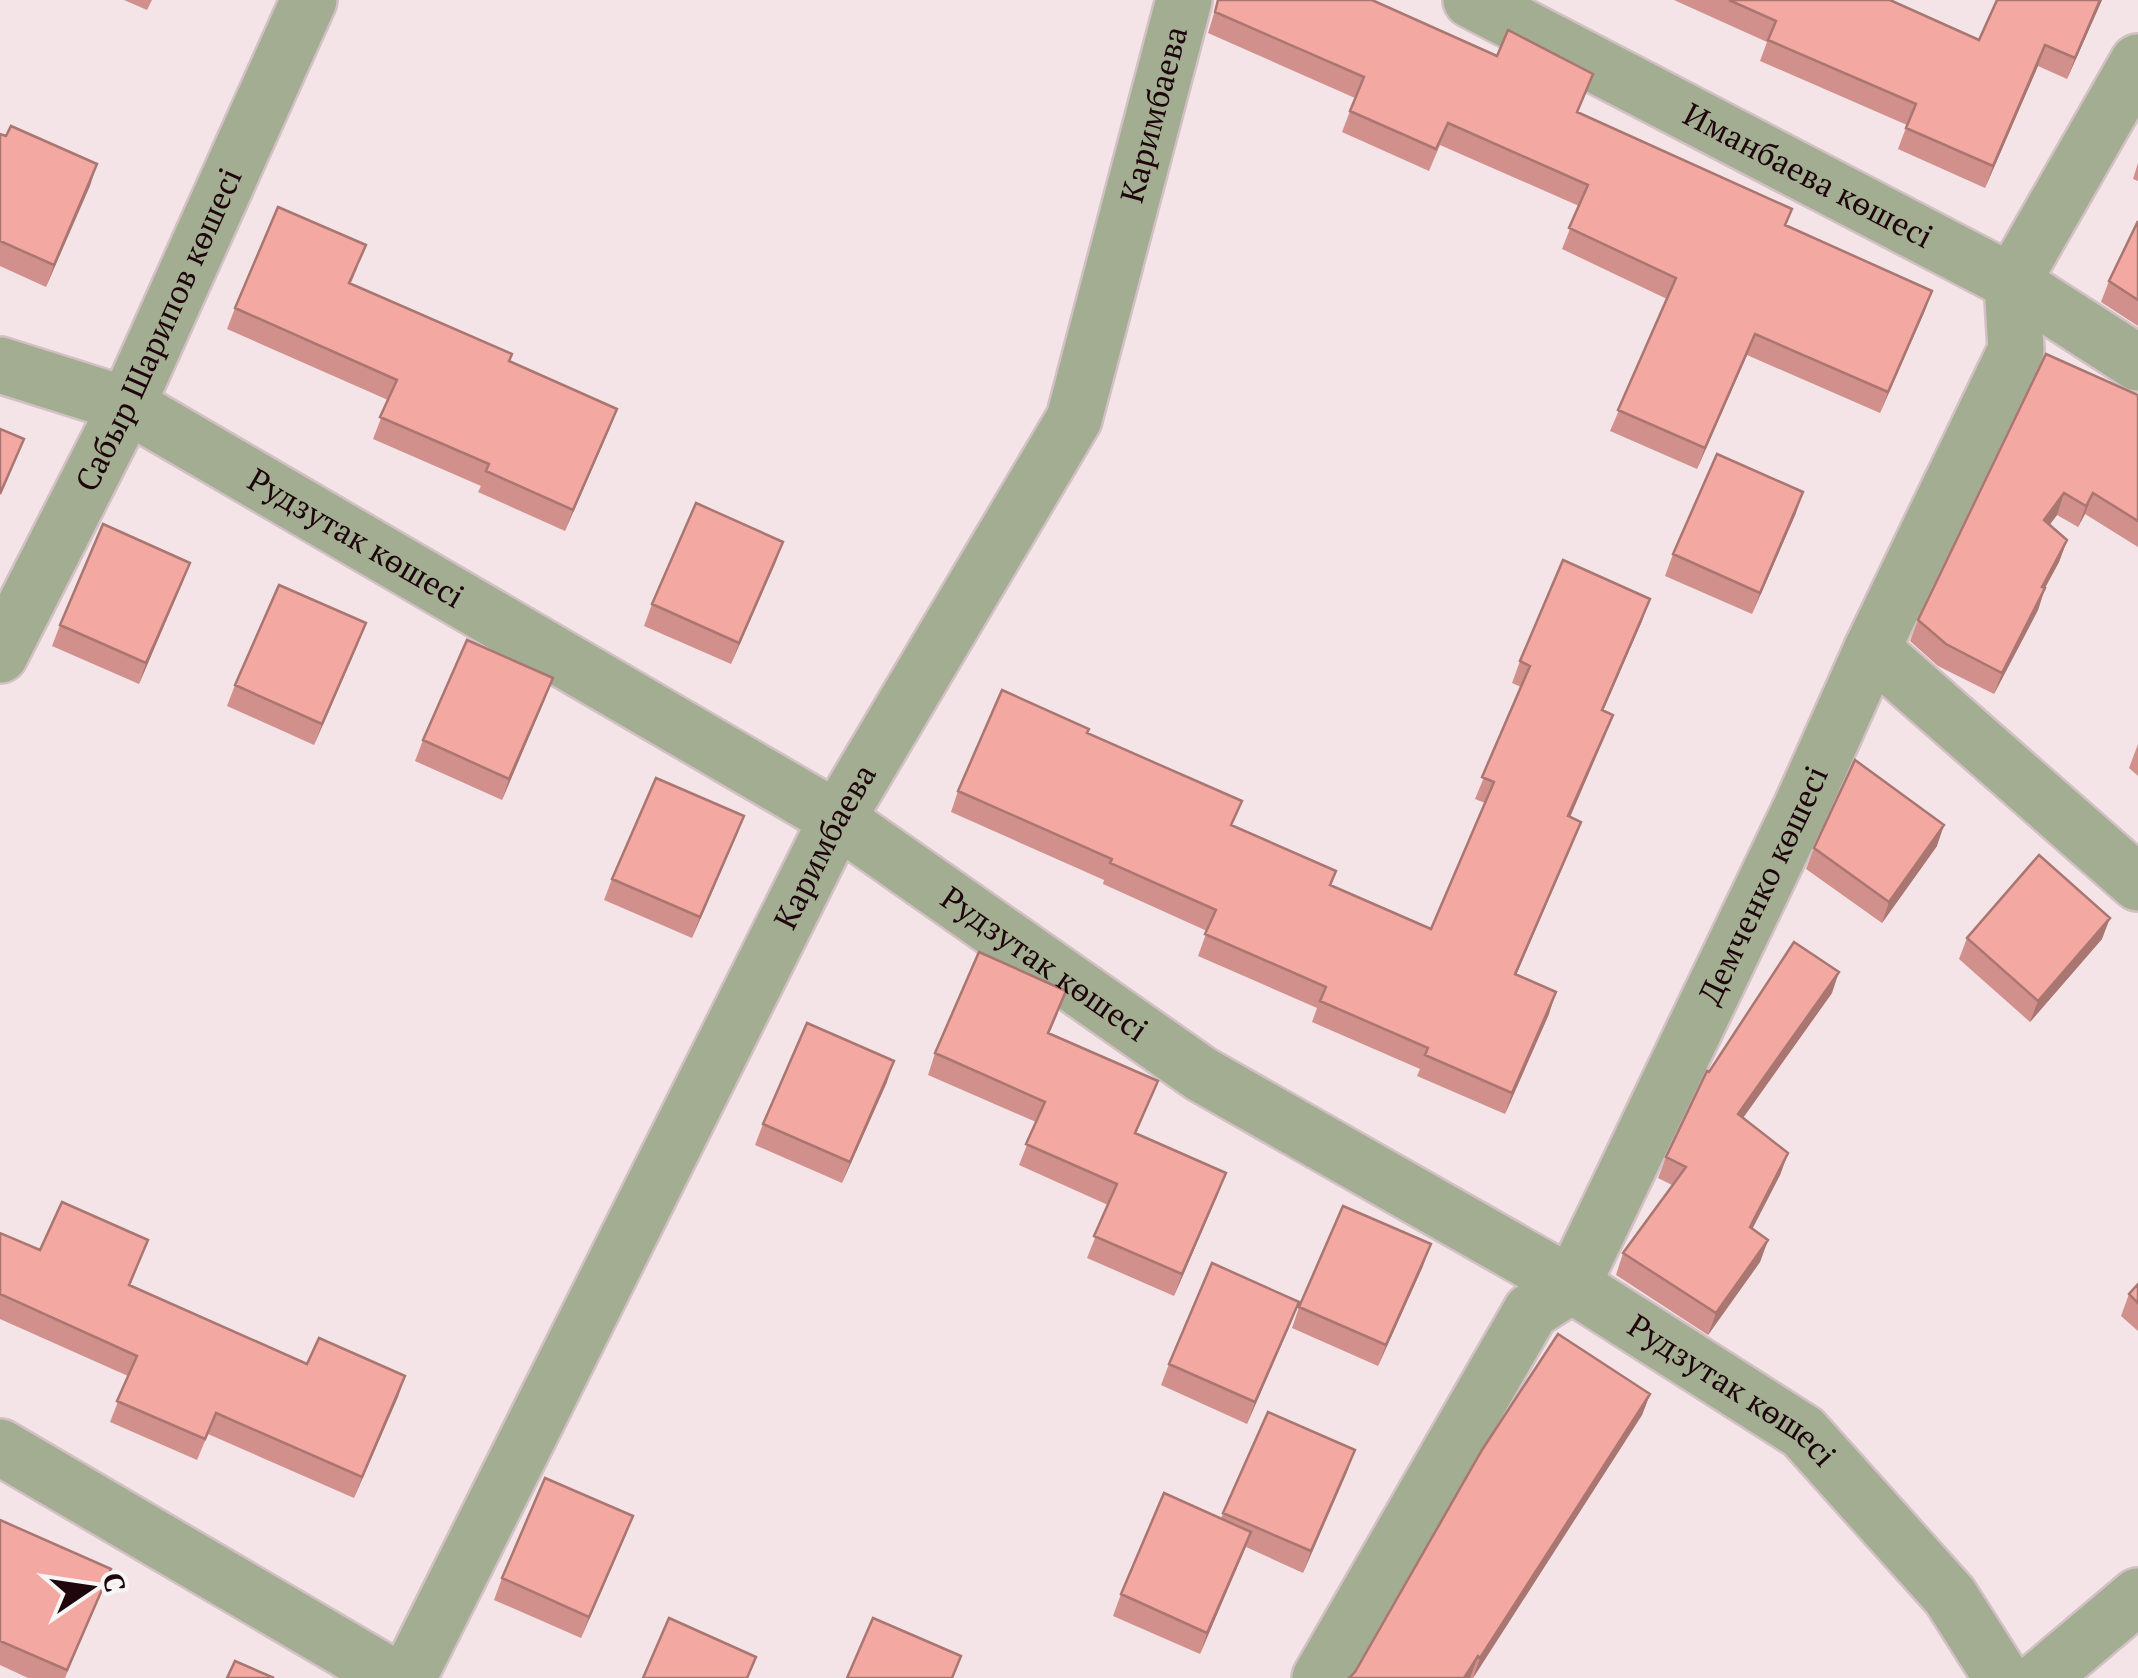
<svg xmlns="http://www.w3.org/2000/svg" width="2138" height="1678" viewBox="0 0 2138 1678" font-family="'PT Serif',serif">
  <style>
    .lines { fill: none; stroke-linecap: round; stroke-linejoin: round }
    .street-casing { stroke: #d2c0c4; stroke-width: 60 }
    .street { stroke: #a2ad91; stroke-width: 55 }
    .wall { fill: #d1908b }
    .shaded-wall { fill: #aa7671 }
    .building { fill: #f3a8a2; stroke: #aa7671; stroke-width: 2.5 }
    .labels { text-anchor: middle; stroke-width: 8; stroke-linejoin: round; paint-order: stroke }
    .street-label { font-size: 32px; fill: #1f060d; stroke: #f6f6f6 }
  </style>
  <rect width="100%" height="100%" fill="#f4e4e7"/>
  <g class="lines">
    <defs>
      <g id="street">
        <path id="s1" d="M 1471,0 L 2012,282 L 2138,363"/>
        <path id="s2" d="M 0,365 L 127,405 L 837,819 L 1201,1074 L 1572,1285 L 1803,1432 L 1950,1596 L 2002,1678"/>
        <path d="M 1872,649 L 2138,883"/>
        <path id="s3" d="M 0,655 L 127,405 L 309,0"/>
        <path d="M 0,1447 L 394,1678"/>
        <path id="s4" d="M 408,1678 L 837,819 L 1074,419 L 1184,0"/>
        <path id="s5" d="M 1320,1678 L 1531,1311 L 1572,1285 L 1800,810 L 1872,649 L 2016,350 L 2012,282 L 2138,62"/>
        <path d="M 2041,1678 L 2138,1596"/>
      </g>
    </defs>
    <use href="#street" class="street-casing"/>
    <use href="#street" class="street"/>
  </g>
  <path class="wall" d="M 124,0 L 152,0 L 147,10 Z
    M 1218,0 L 1497,56 L 1593,74 L 1578,112 L 1786,226 L 1932,291 L 1880,413 L 1747,355 L 1697,469 L 1610,431 L 1667,299 L 1562,249 L 1579,206 L 1440,145 L 1429,171 L 1342,132 L 1355,98 L 1208,33 Z
    M 1674,0 L 1891,0 L 1979,40 L 1997,0 L 2102,0 L 2067,79 L 2038,66 L 1985,188 L 1898,149 L 1907,125 L 1760,61 L 1767,42 Z
    M 0,134 L 97,164 L 46,287 L 0,266 Z
    M 2138,163 L 2138,181 L 2133,179 Z
    M 2138,221 L 2138,326 L 2101,302 L 2109,281 Z
    M 358,266 L 351,283 L 509,361 L 617,409 L 565,531 L 478,492 L 481,486 L 373,439 L 388,400 L 227,329 L 235,308 Z
    M 2138,395 L 2138,547 L 2085,514 L 2078,527 L 2057,515 L 2049,525 L 2067,540 L 2059,562 L 2045,588 L 2038,610 L 1994,694 L 1938,666 L 1910,641 L 1918,620 Z
    M 1796,513 L 1752,614 L 1665,576 L 1673,554 Z
    M 783,542 L 731,664 L 644,626 L 652,604 Z
    M 190,563 L 139,684 L 52,646 L 60,625 Z
    M 1642,621 L 1603,711 L 1613,715 L 1570,817 L 1581,822 L 1516,975 L 1549,1014 L 1505,1114 L 1417,1076 L 1420,1069 L 1312,1022 L 1317,1008 L 1198,956 L 1207,931 L 1103,884 L 1104,880 L 951,812 L 958,791 L 1087,733 L 1232,826 L 1336,871 L 1331,885 L 1431,929 L 1485,803 L 1475,799 L 1521,687 L 1512,683 L 1520,661 Z
    M 358,644 L 314,745 L 227,706 L 235,685 Z
    M 545,699 L 502,800 L 415,761 L 423,740 Z
    M 2138,744 L 2138,776 L 2129,768 Z
    M 744,816 L 692,938 L 604,900 L 612,879 Z
    M 1937,846 L 1882,923 L 1806,869 L 1814,848 Z
    M 1967,938 L 2102,939 L 2030,1022 L 1959,959 Z
    M 1832,993 L 1743,1118 L 1788,1153 L 1780,1175 L 1752,1229 L 1768,1240 L 1760,1262 L 1708,1335 L 1616,1275 L 1623,1253 L 1672,1185 L 1658,1178 L 1666,1157 L 1709,1072 Z
    M 1058,1013 L 1049,1034 L 1158,1081 L 1136,1134 L 1218,1194 L 1174,1296 L 1087,1258 L 1108,1205 L 1019,1165 L 1036,1122 L 928,1075 L 935,1053 Z
    M 887,1082 L 842,1183 L 755,1145 L 763,1124 Z
    M 0,1233 L 40,1250 L 148,1240 L 130,1286 L 307,1364 L 405,1376 L 354,1498 L 208,1434 L 197,1460 L 110,1422 L 128,1376 L 0,1319 Z
    M 1423,1266 L 1378,1366 L 1292,1328 L 1299,1307 Z
    M 2138,1284 L 2138,1331 L 2121,1316 L 2129,1294 Z
    M 1299,1302 L 1247,1424 L 1161,1385 L 1169,1364 Z
    M 1650,1394 L 1642,1415 L 1473,1678 L 1349,1678 Z
    M 1268,1412 L 1355,1450 L 1303,1573 L 1246,1547 L 1200,1654 L 1113,1616 L 1121,1594 L 1221,1518 Z
    M 633,1516 L 581,1638 L 494,1600 L 502,1578 Z
    M 0,1520 L 111,1569 L 65,1678 L 28,1678 L 0,1665 Z"/>
  <path class="shaded-wall" d="M 2100,0 L 2102,0 L 2067,79 L 2075,58 Z
    M 2045,45 L 2038,66 L 1985,188 L 1993,166 Z
    M 97,164 L 90,186 L 46,287 L 54,265 Z
    M 1932,291 L 1924,313 L 1880,413 L 1888,392 Z
    M 1755,334 L 1747,355 L 1697,469 L 1705,448 Z
    M 617,409 L 609,430 L 565,531 L 573,510 Z
    M 1803,492 L 1796,513 L 1752,614 L 1760,593 Z
    M 2064,493 L 2057,515 L 2037,542 L 2044,520 Z
    M 2093,493 L 2085,514 L 2078,527 L 2086,506 Z
    M 2067,540 L 2059,562 L 2034,608 L 2042,587 Z
    M 783,542 L 775,564 L 731,664 L 739,643 Z
    M 190,563 L 182,584 L 139,684 L 146,663 Z
    M 2045,588 L 2038,610 L 1994,694 L 2002,673 Z
    M 1650,599 L 1642,621 L 1594,731 L 1602,710 Z
    M 366,623 L 358,644 L 314,745 L 322,724 Z
    M 553,678 L 545,699 L 502,800 L 509,779 Z
    M 1613,715 L 1605,736 L 1561,838 L 1568,816 Z
    M 744,816 L 736,837 L 692,938 L 700,917 Z
    M 1581,822 L 1573,843 L 1507,996 L 1515,974 Z
    M 1944,825 L 1937,846 L 1882,923 L 1889,902 Z
    M 2110,918 L 2102,939 L 2030,1022 L 2038,1001 Z
    M 1839,972 L 1832,993 L 1730,1136 L 1738,1114 Z
    M 1556,992 L 1549,1014 L 1505,1114 L 1512,1093 Z
    M 894,1061 L 887,1082 L 842,1183 L 850,1162 Z
    M 1788,1153 L 1780,1175 L 1742,1249 L 1750,1227 Z
    M 1226,1173 L 1218,1194 L 1174,1296 L 1182,1274 Z
    M 1768,1240 L 1760,1262 L 1708,1335 L 1716,1313 Z
    M 1431,1244 L 1423,1266 L 1378,1366 L 1386,1345 Z
    M 1299,1302 L 1291,1323 L 1247,1424 L 1255,1402 Z
    M 405,1376 L 398,1397 L 354,1498 L 362,1477 Z
    M 1650,1394 L 1642,1415 L 1473,1678 L 1480,1658 Z
    M 1355,1450 L 1347,1472 L 1303,1573 L 1311,1551 Z
    M 633,1516 L 625,1537 L 581,1638 L 589,1617 Z
    M 1251,1532 L 1243,1553 L 1200,1654 L 1207,1633 Z
    M 1478,1656 L 1470,1678 L 1464,1678 Z"/>
  <path class="building" d="M 1218,0 L 1372,0 L 1497,56 L 1508,30 L 1593,74 L 1577,112 L 1792,209 L 1785,225 L 1932,291 L 1888,392 L 1755,334 L 1705,448 L 1618,410 L 1676,278 L 1569,228 L 1588,185 L 1448,123 L 1436,149 L 1350,111 L 1364,77 L 1215,12 Z
    M 1729,0 L 1890,0 L 1979,40 L 1997,0 L 2100,0 L 2075,58 L 2045,45 L 1993,166 L 1906,128 L 1916,104 L 1768,40 L 1776,21 Z
    M 11,126 L 97,164 L 54,265 L 0,241 L 0,134 L 6,136 Z
    M 278,207 L 366,245 L 349,283 L 512,354 L 509,361 L 617,409 L 573,510 L 486,471 L 489,464 L 380,417 L 397,380 L 235,308 Z
    M 2138,221 L 2138,300 L 2109,281 Z
    M 2046,354 L 2138,395 L 2138,521 L 2093,493 L 2086,506 L 2064,493 L 2044,520 L 2067,540 L 2042,587 L 2045,588 L 2002,673 L 1946,644 L 1918,620 Z
    M 0,429 L 24,439 L 0,494 Z
    M 1717,454 L 1803,492 L 1760,593 L 1673,554 Z
    M 696,503 L 783,542 L 739,643 L 652,604 Z
    M 103,524 L 190,563 L 146,663 L 60,625 Z
    M 1563,560 L 1650,599 L 1602,710 L 1613,715 L 1568,816 L 1581,822 L 1515,974 L 1556,992 L 1512,1093 L 1425,1055 L 1428,1048 L 1320,1001 L 1326,987 L 1205,934 L 1216,910 L 1110,863 L 1112,859 L 958,791 L 1002,690 L 1089,729 L 1087,733 L 1242,801 L 1231,825 L 1336,871 L 1330,885 L 1431,929 L 1494,782 L 1482,777 L 1530,666 L 1520,661 Z
    M 279,585 L 366,623 L 322,724 L 235,685 Z
    M 467,640 L 553,678 L 509,779 L 423,740 Z
    M 1855,760 L 1944,825 L 1889,902 L 1814,848 Z
    M 656,778 L 744,816 L 700,917 L 612,879 Z
    M 2039,855 L 2110,918 L 2038,1001 L 1967,938 Z
    M 1794,942 L 1839,972 L 1738,1114 L 1788,1153 L 1750,1227 L 1768,1240 L 1716,1313 L 1623,1253 L 1686,1167 L 1666,1157 L 1707,1071 L 1709,1072 Z
    M 979,952 L 1066,991 L 1048,1033 L 1158,1081 L 1135,1133 L 1226,1173 L 1182,1274 L 1094,1236 L 1117,1184 L 1026,1144 L 1045,1102 L 935,1053 Z
    M 807,1023 L 894,1061 L 850,1162 L 763,1124 Z
    M 62,1202 L 148,1240 L 129,1285 L 307,1364 L 319,1338 L 405,1376 L 362,1477 L 216,1413 L 205,1439 L 117,1401 L 137,1356 L 0,1294 L 0,1233 L 40,1250 Z
    M 1343,1206 L 1431,1244 L 1386,1345 L 1299,1307 Z
    M 1212,1263 L 1299,1302 L 1255,1402 L 1169,1364 Z
    M 2138,1284 L 2138,1303 L 2129,1294 Z
    M 1558,1334 L 1650,1394 L 1480,1658 L 1478,1656 L 1464,1678 L 1349,1678 L 1355,1672 L 1482,1450 Z
    M 1268,1412 L 1355,1450 L 1311,1551 L 1223,1513 Z
    M 545,1478 L 633,1516 L 589,1617 L 502,1578 Z
    M 1164,1493 L 1251,1532 L 1207,1633 L 1121,1594 Z
    M 0,1520 L 111,1569 L 67,1670 L 0,1641 Z
    M 669,1618 L 756,1657 L 747,1678 L 643,1678 Z
    M 873,1618 L 961,1656 L 952,1678 L 847,1678 Z
    M 235,1661 L 274,1678 L 227,1678 Z"/>
  <g class="labels">
    <g class="street-label">
      <text dy="11" stroke="none"><textPath href="#s4" startOffset="1740">Каримбаева</textPath></text>
      <text dy="11" stroke="none"><textPath href="#s1" startOffset="380">Иманбаева көшесі</textPath></text>
      <text dy="11" stroke="none"><textPath href="#s3" startOffset="362">Сабыр Шарипов көшесі</textPath></text>
      <text dy="11" stroke="none"><textPath href="#s2" startOffset="398">Рудзутак көшесі</textPath></text>
      <text dy="11" stroke="none"><textPath href="#s4" startOffset="930">Каримбаева</textPath></text>
      <text dy="11" stroke="none"><textPath href="#s5" startOffset="915">Демченко көшесі</textPath></text>
      <text dy="11" stroke="none"><textPath href="#s2" startOffset="1208">Рудзутак көшесі</textPath></text>
      <text dy="11" stroke="none"><textPath href="#s2" startOffset="2018">Рудзутак көшесі</textPath></text>
    </g>
  </g>
  <g transform="translate(90 1588) rotate(77)" stroke="#f6f6f6" stroke-width="8" paint-order="stroke">
  <path d="M0-8L18 38L0 25L-18 38Z" fill="#1f060d"/>
  <text y="-15" font-size="28" font-weight="bold" text-anchor="middle" fill="#1f060d">С</text>
  </g>
</svg>
